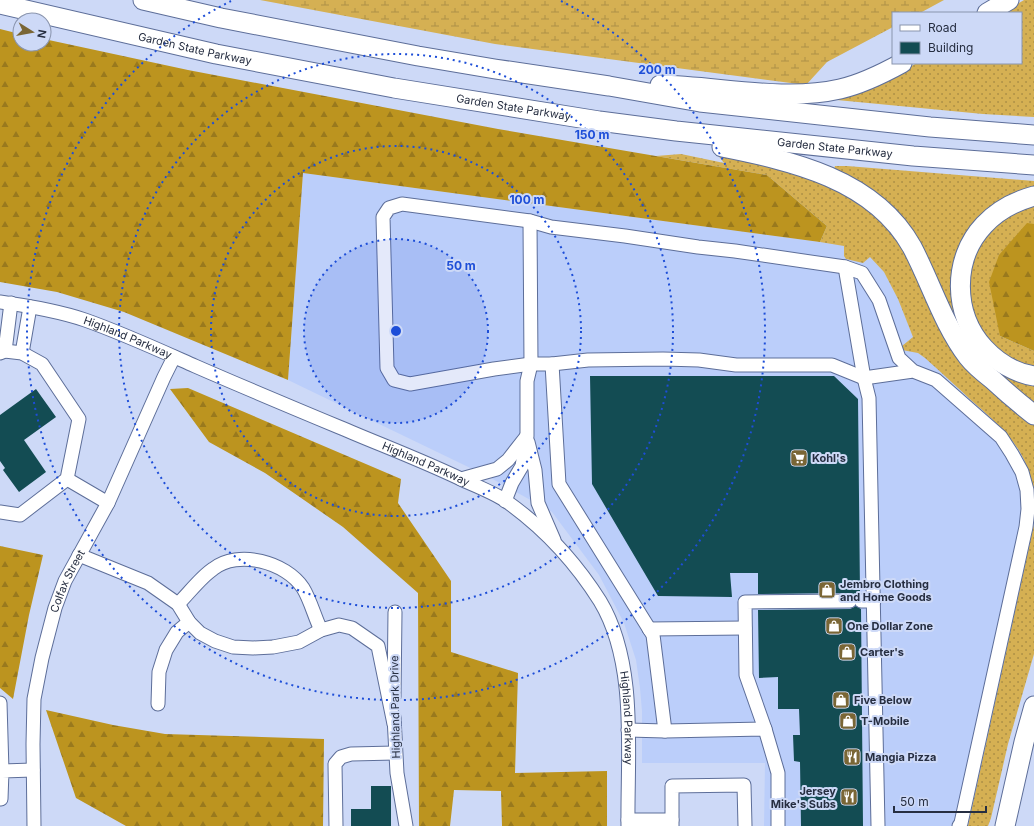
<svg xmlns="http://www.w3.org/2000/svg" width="1034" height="826" viewBox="0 0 1034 826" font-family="Inter,sans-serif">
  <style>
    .built { fill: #bbcefa }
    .grass { fill: url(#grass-dots) }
    .forest { fill: url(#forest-firs) }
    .wetland { fill: url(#wetland-marsh) }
    .building { fill: #134c53 }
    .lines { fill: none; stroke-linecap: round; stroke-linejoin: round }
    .minor-casing { stroke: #5d6e99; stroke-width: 15 }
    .highway-casing { stroke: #5d6e99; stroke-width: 21 }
    .minor { stroke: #fff; stroke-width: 13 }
    .highway { stroke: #fff; stroke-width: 19 }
    .ring { fill: none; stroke: #1d4ed8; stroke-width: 2; stroke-dasharray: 2 4 }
    .labels { text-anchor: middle; stroke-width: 4; stroke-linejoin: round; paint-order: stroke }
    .street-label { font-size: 11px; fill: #262e41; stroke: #cdd9f7 }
    .poi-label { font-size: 11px; font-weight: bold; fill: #262e41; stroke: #cdd9f7; text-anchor: start }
    .centre { fill: #1d4ed8; stroke: #cdd9f7; stroke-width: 2 }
    .ring-label { font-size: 12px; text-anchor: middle; font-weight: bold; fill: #1d4ed8; stroke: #cdd9f7; stroke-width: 4; stroke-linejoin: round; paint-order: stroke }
  </style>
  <defs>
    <pattern id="grass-dots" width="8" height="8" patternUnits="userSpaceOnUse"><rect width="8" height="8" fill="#d5b053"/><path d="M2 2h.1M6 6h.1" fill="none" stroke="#ad9046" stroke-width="1.8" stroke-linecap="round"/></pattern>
    <pattern id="forest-firs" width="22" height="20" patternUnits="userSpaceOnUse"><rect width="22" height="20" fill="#bc941f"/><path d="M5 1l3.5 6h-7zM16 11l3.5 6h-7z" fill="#99791d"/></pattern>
    <pattern id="wetland-marsh" width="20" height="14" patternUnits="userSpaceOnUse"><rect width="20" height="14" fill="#d5b053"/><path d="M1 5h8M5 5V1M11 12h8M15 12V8" fill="none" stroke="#ad9046"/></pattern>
  </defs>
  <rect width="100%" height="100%" fill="#cdd9f7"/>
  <path class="built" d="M 303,173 L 820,242 L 883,243 L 1034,442 L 1034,625 L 985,826 L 764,826 L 765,763 L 642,763 L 642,711 L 640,688 L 636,660 L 624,623 L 599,575 L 552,512 L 489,477 L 288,380 Z"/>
  <path class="grass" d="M 1024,0 L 1034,0 L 1034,117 L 983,114 L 816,98 L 895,75 L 917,63 L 1021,63 L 1021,13 L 1002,13 Z
    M 714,150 L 793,168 L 866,204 L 899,238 L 952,344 L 1034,424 L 1034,492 C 1026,448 1005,430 973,402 C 957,387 941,372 925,358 L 918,353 L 902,350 L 902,346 L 913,337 L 898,299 L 884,272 L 870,257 L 863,263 L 846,259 L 844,256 L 844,246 L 820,242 L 827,226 L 767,175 L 656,156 L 681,154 L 724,163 Z
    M 835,166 L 847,166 L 1034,181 L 1034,190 L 984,216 L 960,320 L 1034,381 L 1034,407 L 967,344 L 919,244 L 834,170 Z
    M 1034,204 L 1034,224 L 1027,224 L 1000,336 L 1034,351 L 1034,369 L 1029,368 L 995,350 L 976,324 L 967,282 L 978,245 L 1003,219 Z
    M 1034,524 L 1034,654 L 1008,744 L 991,818 L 988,826 L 968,826 Z"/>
  <path class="forest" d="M 0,29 L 20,34 L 20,44 L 44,44 L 44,39 L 188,70 L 498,129 L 767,175 L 827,226 L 820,242 L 303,173 L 288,380 L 124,312 L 57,292 L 0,282 Z
    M 1027,223 L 1034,224 L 1034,351 L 1000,336 L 989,282 L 999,255 Z
    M 188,388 L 401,479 L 398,503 L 451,581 L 451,652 L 518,673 L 515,773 L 607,771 L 607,826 L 502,826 L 501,791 L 454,790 L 450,826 L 419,826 L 418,593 L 343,527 L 265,473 L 209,442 L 170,389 Z
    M 0,546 L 43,555 L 29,615 L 13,699 L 0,688 Z
    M 46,710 L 113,725 L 165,734 L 324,739 L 323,826 L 126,826 L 76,798 Z"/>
  <path class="wetland" d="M 260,0 L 944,0 L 920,13 L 893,13 L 893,27 L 827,62 L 806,85 L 495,44 Z"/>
  <path class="building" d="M 590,376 L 834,376 L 858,399 L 860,593 L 856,596 L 850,593 L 758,594 L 758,573 L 730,573 L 732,597 L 658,596 L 592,484 Z
    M 36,389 L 56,417 L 24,440 L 46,472 L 19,492 L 3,470 L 5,468 L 0,461 L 0,415 Z
    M 856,606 L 861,609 L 863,826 L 801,826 L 800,762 L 794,761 L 793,735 L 800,735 L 799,709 L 778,709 L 778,677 L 759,678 L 758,610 L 850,609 Z
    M 371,786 L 391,786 L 391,826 L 351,826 L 351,809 L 371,809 Z"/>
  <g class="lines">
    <defs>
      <g id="minor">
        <path d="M 845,267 L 864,378 L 869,398 L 878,826"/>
        <path id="s1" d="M 0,302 C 29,306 58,311 85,320 C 122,333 159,350 195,366 C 243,387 291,407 339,427 C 381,445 424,461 465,481 C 479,487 494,493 506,501 C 544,528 576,563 600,601 C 638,664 627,755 628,826"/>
        <path d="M 5,351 L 11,303"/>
        <path d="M 0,353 L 5,351 L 22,353 L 42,364 L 79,419 L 67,479 L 20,515 L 0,512"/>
        <path d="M 22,353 L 30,307"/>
        <path d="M 552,364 L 559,484 L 653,635 L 665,731"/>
        <path d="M 913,371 L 899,358 L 879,300 L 862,273 L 845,267 L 735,251 L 698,247 L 625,236 L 551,227 L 530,221 L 402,204 L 389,208 L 383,217 L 387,368 L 394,380 L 410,384 L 494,369 L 531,364 L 552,364 L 588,360 L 663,359 L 699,360 L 736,365 L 832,365 L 864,378 L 913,371 L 936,380 L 1001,437 L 1012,454 L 1022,472 L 1027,490 L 1028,509 L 1026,527 L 961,823 L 959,826"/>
        <path d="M 528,442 L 535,470 L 538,503 L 554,540"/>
        <path d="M 67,479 L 108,503"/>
        <path d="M 461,479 L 497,469 L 508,460 L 526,437"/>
        <path d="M 505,501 L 512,483 L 522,466 L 527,436 L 527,381 L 531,364 L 530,221"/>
        <path d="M 79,555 L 148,583 L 178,604 L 189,622 L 200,633 L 215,641 L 233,647 L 253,648 L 273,647 L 299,642 L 321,630 L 339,625 L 352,628 L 378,646 L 394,724"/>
        <path d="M 861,601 L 874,601"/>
        <path d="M 178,604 C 189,593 201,577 213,569 C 238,549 286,562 303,588 C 310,599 315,618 321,630"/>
        <path d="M 649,629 L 745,628"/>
        <path d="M 394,697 L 395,612"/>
        <path d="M 0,703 L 2,771"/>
        <path d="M 158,704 L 159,672 L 166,650 L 177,632 L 189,622"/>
        <path d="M 394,717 L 397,773 L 406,826"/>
        <path d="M 765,729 L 746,675 L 745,602 L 850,601"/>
        <path d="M 628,730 L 665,731 L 765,729 L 778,773 L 778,826"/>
        <path d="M 1,799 L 2,771 L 33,770"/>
        <path d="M 628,820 L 672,820"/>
        <path id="s2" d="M 34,826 L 33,744 L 34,699 L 42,658 L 55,608 L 65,581 L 108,503 L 164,377 L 174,357"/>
        <path d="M 336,826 L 335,764 L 341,757 L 351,754 L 395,753"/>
        <path d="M 672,826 L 672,786 L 744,785 L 745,826"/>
      </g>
      <g id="highway">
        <path d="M 143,0 L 221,18 L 418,56 L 495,69 L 609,86 L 700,102 L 930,127 L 1034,135"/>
        <path id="s3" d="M 0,4 L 216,54 L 394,88 L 599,121 L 676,131 L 913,156 L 1034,165"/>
        <path d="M 987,13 L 1009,0"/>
        <path d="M 660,85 C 717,86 784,102 840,89 C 862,84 882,74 902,63"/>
        <path d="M 722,147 C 792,161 874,179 912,247 C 931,283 943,324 968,357 C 975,366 984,373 993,380 C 1006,392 1020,404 1034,415"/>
        <path d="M 1034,196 C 1016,201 997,211 984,225 C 952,259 953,314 984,348 C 997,362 1015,373 1034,376"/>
        <path d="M 1005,826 L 1024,742 L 1034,706"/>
      </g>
    </defs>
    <use href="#minor" class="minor-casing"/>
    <use href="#highway" class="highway-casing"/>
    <use href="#minor" class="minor"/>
    <use href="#highway" class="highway"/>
  </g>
  <circle cx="396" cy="331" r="92" fill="#1d4ed8" fill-opacity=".12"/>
  <g class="ring">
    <circle cx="396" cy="331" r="92"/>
    <circle cx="396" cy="331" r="185"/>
    <circle cx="396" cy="331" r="277"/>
    <path d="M561 1A369 369 0 1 1 231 1"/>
  </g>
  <defs>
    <symbol id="supermarket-square" viewBox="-11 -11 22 22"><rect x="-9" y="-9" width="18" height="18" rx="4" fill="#7a6635" stroke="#cdd9f7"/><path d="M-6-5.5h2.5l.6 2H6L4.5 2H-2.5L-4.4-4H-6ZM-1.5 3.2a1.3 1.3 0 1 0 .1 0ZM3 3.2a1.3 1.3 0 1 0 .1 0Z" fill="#fff"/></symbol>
    <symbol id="shop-square" viewBox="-11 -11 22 22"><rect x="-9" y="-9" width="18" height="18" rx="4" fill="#7a6635" stroke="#cdd9f7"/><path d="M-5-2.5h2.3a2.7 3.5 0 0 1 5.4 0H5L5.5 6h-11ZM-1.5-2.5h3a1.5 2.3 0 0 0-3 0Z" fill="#fff"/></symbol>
    <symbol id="restaurant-square" viewBox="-11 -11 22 22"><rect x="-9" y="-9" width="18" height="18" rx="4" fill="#7a6635" stroke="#cdd9f7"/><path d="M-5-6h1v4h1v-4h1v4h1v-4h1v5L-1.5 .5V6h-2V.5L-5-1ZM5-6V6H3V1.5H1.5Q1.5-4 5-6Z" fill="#fff"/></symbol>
  </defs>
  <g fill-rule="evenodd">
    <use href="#supermarket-square" x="789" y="448" width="20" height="20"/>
    <use href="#shop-square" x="817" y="580" width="20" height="20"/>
    <use href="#shop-square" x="824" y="616" width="20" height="20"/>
    <use href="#shop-square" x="837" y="642" width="20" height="20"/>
    <use href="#shop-square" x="831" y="690" width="20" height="20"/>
    <use href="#shop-square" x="838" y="711" width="20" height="20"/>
    <use href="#restaurant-square" x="842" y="747" width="20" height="20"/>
    <use href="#restaurant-square" x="839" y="787" width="20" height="20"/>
  </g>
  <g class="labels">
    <g class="street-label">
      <text dy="4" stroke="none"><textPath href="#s3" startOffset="200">Garden State Parkway</textPath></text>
      <text dy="4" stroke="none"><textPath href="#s3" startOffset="524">Garden State Parkway</textPath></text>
      <text dy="4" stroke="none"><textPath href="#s3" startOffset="848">Garden State Parkway</textPath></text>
      <text dy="4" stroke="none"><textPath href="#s1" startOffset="133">Highland Parkway</textPath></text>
      <text dy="4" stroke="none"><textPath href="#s1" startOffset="457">Highland Parkway</textPath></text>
      <text dy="4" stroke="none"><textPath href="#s2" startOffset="250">Colfax Street</textPath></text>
      <text transform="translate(395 707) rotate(-91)" y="4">Highland Park Drive</text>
      <text dy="4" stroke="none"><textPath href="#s1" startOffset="805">Highland Parkway</textPath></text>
    </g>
    <g class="poi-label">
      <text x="812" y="462">Kohl's</text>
      <text x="840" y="588">Jembro Clothing<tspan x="840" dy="13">and Home Goods</tspan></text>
      <text x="847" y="630">One Dollar Zone</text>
      <text x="860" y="656">Carter's</text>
      <text x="854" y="704">Five Below</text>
      <text x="861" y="725">T-Mobile</text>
      <text x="865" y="761">Mangia Pizza</text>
      <text x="836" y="795" text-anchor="end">Jersey<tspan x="836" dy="13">Mike's Subs</tspan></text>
    </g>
  </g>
  <circle cx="396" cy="331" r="6" class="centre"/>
  <g class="ring-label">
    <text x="657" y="74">200 m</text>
    <text x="592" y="139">150 m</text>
    <text x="527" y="204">100 m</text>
    <text x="461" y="270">50 m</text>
  </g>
  <rect x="892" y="12" width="130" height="52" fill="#cdd9f7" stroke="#8a95ae"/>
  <rect x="900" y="25" width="20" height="6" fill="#ffffff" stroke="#8a95ae"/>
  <text x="928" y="32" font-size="12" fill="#262e41">Road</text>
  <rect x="900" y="42" width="20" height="12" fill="#134c53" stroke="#8a95ae"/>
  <text x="928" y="52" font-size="12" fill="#262e41">Building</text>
  <g transform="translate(32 32) rotate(101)"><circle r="19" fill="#cdd9f7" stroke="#8a95ae"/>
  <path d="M0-3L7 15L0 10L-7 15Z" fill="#7a6635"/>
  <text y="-6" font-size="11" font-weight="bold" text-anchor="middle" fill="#262e41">N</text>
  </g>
  <path d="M894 806v6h92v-6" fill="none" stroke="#262e41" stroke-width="2"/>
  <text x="900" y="806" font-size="12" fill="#262e41" stroke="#cdd9f7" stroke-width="3" paint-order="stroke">50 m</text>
</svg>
